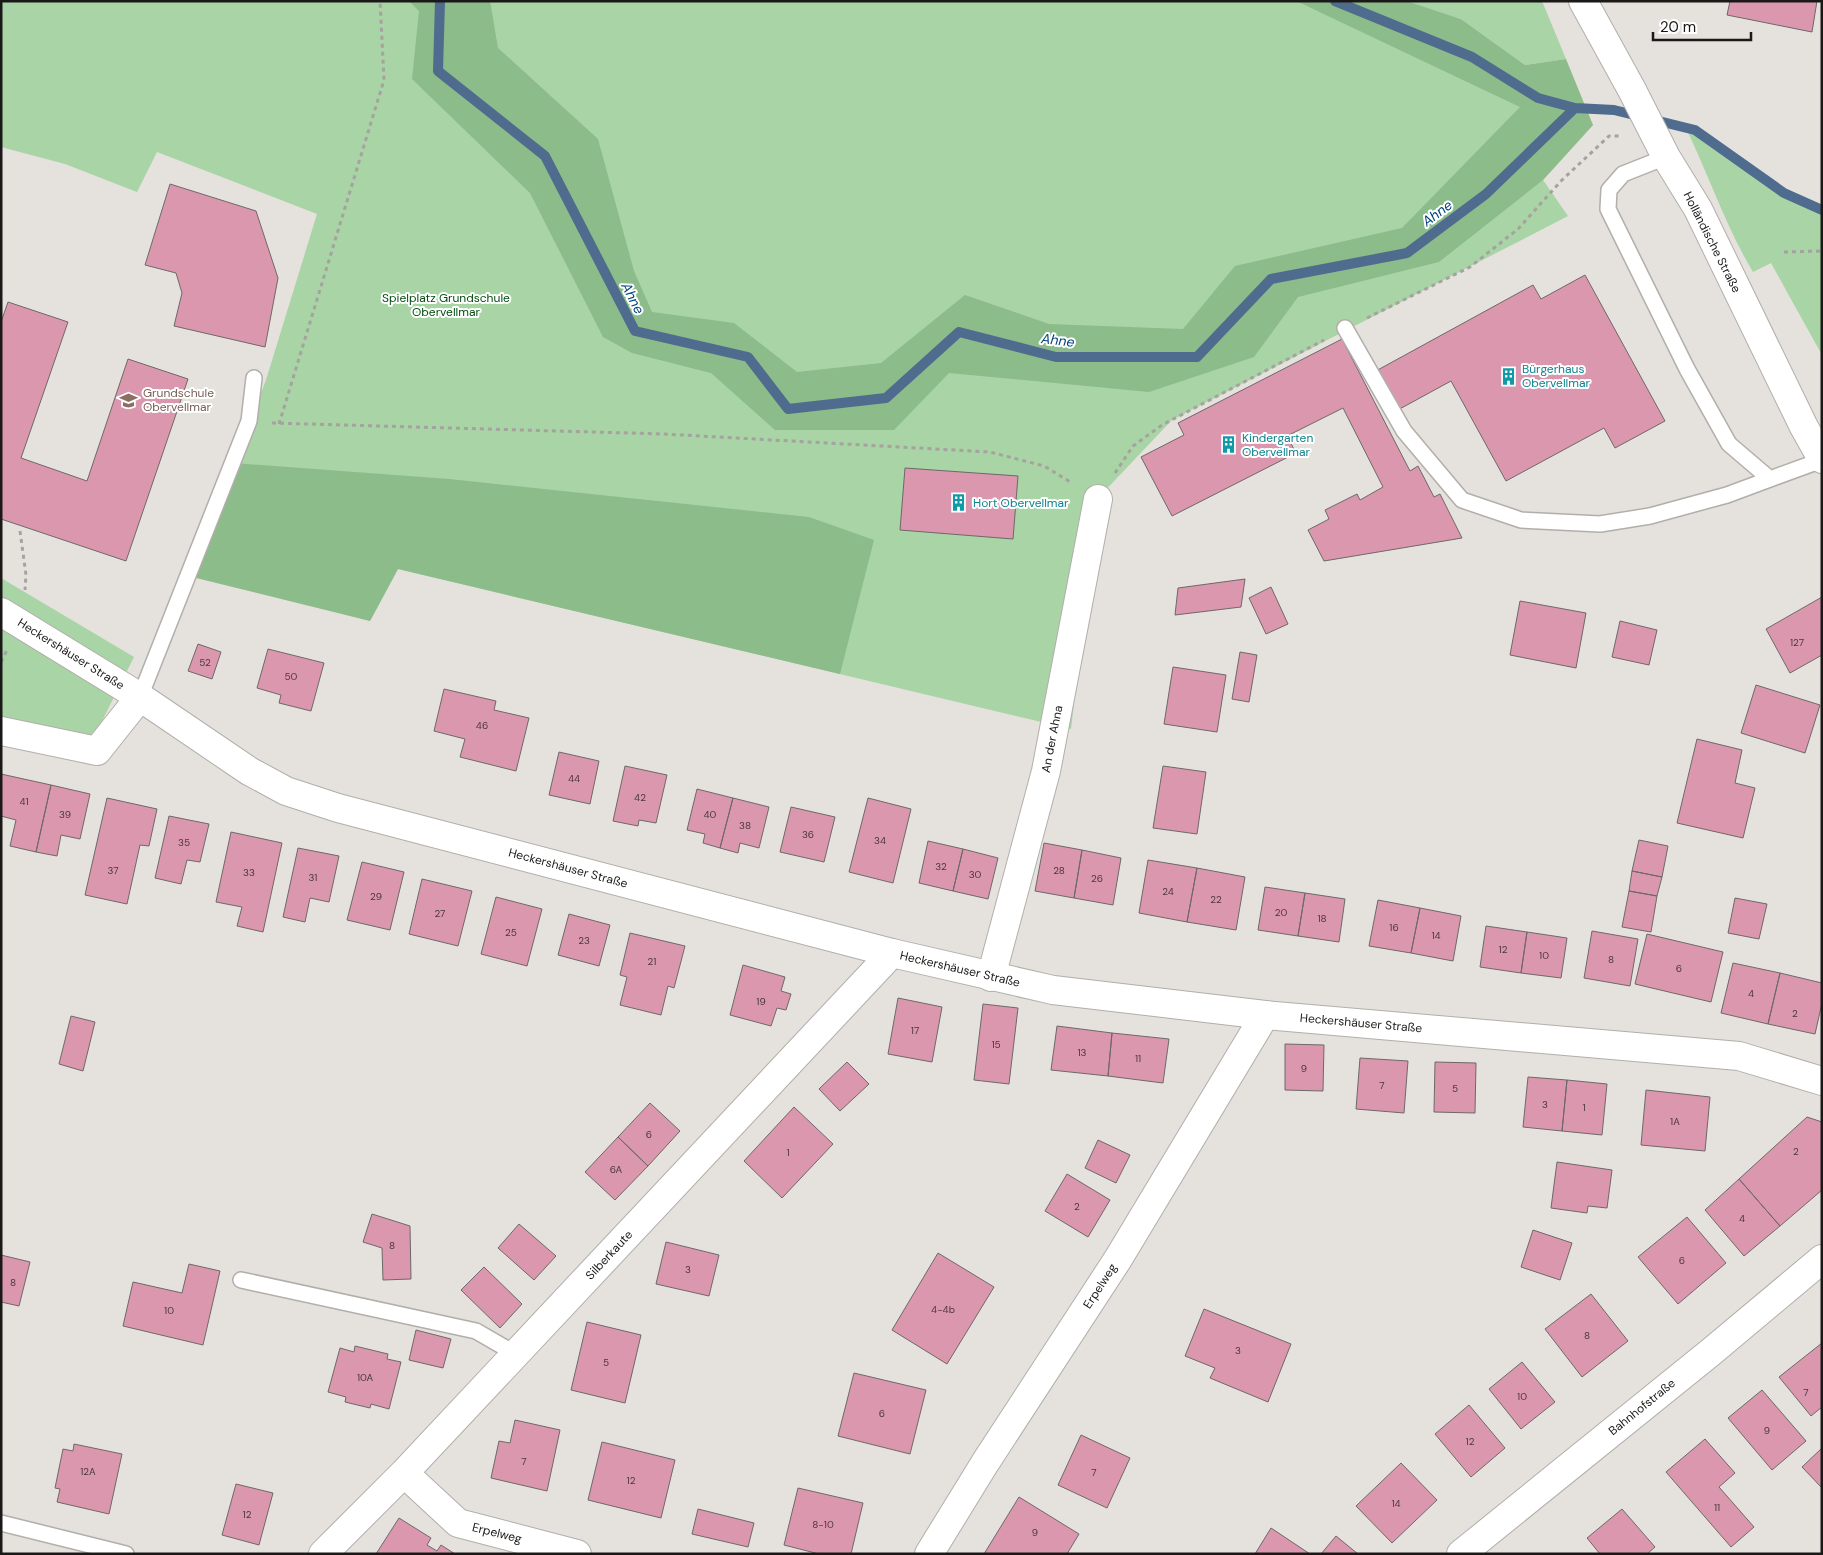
<svg xmlns="http://www.w3.org/2000/svg" width="1823" height="1555" viewBox="0 0 1823 1555" font-family="'DM Sans',sans-serif">
  <style>
    .green { fill: #a8d4a6 }
    .forest { fill: #8cbc8a }
    .lines { fill: none; stroke-linecap: round; stroke-linejoin: round }
    .stream { stroke: #4f6c8e; stroke-width: 10 }
    .building { fill: #db97ae; stroke: #6e686a }
    .service-casing { stroke: #b2aeaa; stroke-width: 18 }
    .minor-casing { stroke: #b2aeaa; stroke-width: 30 }
    .tertiary-casing { stroke: #b2aeaa; stroke-width: 30 }
    .secondary-casing { stroke: #b2aeaa; stroke-width: 30 }
    .path { stroke: #a5a29f; stroke-width: 3; stroke-dasharray: 4 4; stroke-linecap: butt }
    .service { stroke: #fff; stroke-width: 15 }
    .minor { stroke: #fff; stroke-width: 28 }
    .tertiary { stroke: #fff; stroke-width: 28 }
    .secondary { stroke: #fff; stroke-width: 28 }
    .labels { text-anchor: middle; stroke-width: 4; stroke-linejoin: round; paint-order: stroke }
    .number-label { font-size: 10px; fill: #4a383d }
    .street-label { font-size: 12px; fill: #1a1917; stroke: #fff }
    .park-label { font-size: 12px; fill: #024d0c; stroke: #fff }
    .culture-label { font-size: 12px; fill: #0d838f; stroke: #fff; text-anchor: start }
    .education-label { font-size: 12px; fill: #785e54; stroke: #fff; text-anchor: start }
    .water-label { font-size: 14px; font-style: italic; fill: #00427d; stroke: #fff }
  </style>
  <rect width="100%" height="100%" fill="#e5e1dd"/>
  <path class="green" d="M 1,1 L 1296,1 L 1521,106 L 1593,125 L 1543,180 L 1568,216 L 1172,420 L 1098,498 L 1071,729 L 398,569 L 370,621 L 229,583 L 188,576 L 266,380 L 317,214 L 157,152 L 137,192 L 65,164 L 1,147 Z
    M 1407,1 L 1542,1 L 1566,59 L 1525,65 L 1461,19 Z
    M 1686,128 L 1695,130 L 1784,193 L 1822,210 L 1822,355 L 1771,263 L 1753,272 C 1726,227 1709,176 1686,128 Z
    M 1,578 L 134,657 L 92,741 L 1,721 Z"/>
  <path class="forest" d="M 409,1 L 490,1 L 498,48 L 598,139 L 634,271 L 652,312 L 734,323 L 797,372 L 881,363 L 965,295 L 1049,324 L 1183,329 L 1235,266 L 1402,228 L 1520,107 L 1296,1 L 1407,1 L 1461,19 L 1525,65 L 1566,59 L 1593,125 L 1543,180 L 1439,262 L 1298,297 L 1254,357 L 1149,392 L 949,373 L 894,430 L 775,430 L 711,373 L 632,353 L 603,337 L 530,193 L 412,79 L 419,11 Z
    M 233,463 L 449,479 L 809,517 L 874,540 L 840,674 L 398,569 L 370,621 L 188,576 Z"/>
  <g class="lines">
    <path class="stream" d="M 440,1 L 438,71 L 545,156 L 635,331 L 748,357 L 788,409 L 886,398 L 959,332 L 1056,357 L 1197,357 L 1271,279 L 1407,253 L 1486,194 L 1575,108 L 1614,110 L 1695,130 L 1784,193 L 1822,210
      M 1335,1 L 1472,57 L 1538,98 L 1575,108"/>
  </g>
  <path class="building" d="M 1730,1 L 1817,1 L 1812,32 L 1727,15 Z
    M 170,184 L 256,211 L 278,278 L 265,347 L 174,326 L 182,293 L 176,273 L 145,265 Z
    M 1585,275 L 1665,421 L 1615,448 L 1604,428 L 1506,481 L 1451,381 L 1396,411 L 1374,372 L 1533,285 L 1541,299 Z
    M 8,302 L 68,322 L 21,458 L 87,481 L 128,359 L 188,379 L 126,561 L 1,519 L 1,322 Z
    M 1342,339 L 1410,471 L 1418,466 L 1434,497 L 1440,494 L 1462,538 L 1324,561 L 1308,530 L 1329,519 L 1325,510 L 1357,494 L 1360,500 L 1383,487 L 1343,408 L 1287,436 L 1296,453 L 1172,516 L 1141,457 L 1184,435 L 1178,423 Z
    M 905,468 L 1018,476 L 1013,539 L 900,530 Z
    M 1245,579 L 1241,607 L 1175,615 L 1178,588 Z
    M 1271,587 L 1288,624 L 1266,634 L 1249,598 Z
    M 1822,597 L 1822,655 L 1790,673 L 1766,629 Z
    M 1520,601 L 1586,613 L 1576,668 L 1510,655 Z
    M 1620,621 L 1657,630 L 1649,665 L 1612,657 Z
    M 198,644 L 221,652 L 212,679 L 188,671 Z
    M 268,649 L 324,663 L 311,711 L 279,703 L 281,695 L 257,688 Z
    M 1240,652 L 1257,655 L 1249,702 L 1232,699 Z
    M 1173,667 L 1226,675 L 1217,732 L 1164,724 Z
    M 1756,685 L 1820,705 L 1805,753 L 1741,733 Z
    M 444,689 L 496,701 L 494,710 L 529,718 L 516,771 L 460,757 L 465,739 L 434,731 Z
    M 1697,739 L 1742,750 L 1735,783 L 1755,788 L 1743,838 L 1677,823 Z
    M 559,752 L 599,761 L 590,804 L 549,795 Z
    M 625,766 L 667,775 L 656,823 L 639,820 L 638,826 L 613,821 Z
    M 1163,766 L 1206,772 L 1197,834 L 1153,828 Z
    M 1,774 L 51,785 L 36,852 L 10,846 L 16,820 L 1,816 Z
    M 51,785 L 90,794 L 80,839 L 61,835 L 57,856 L 36,852 Z
    M 697,789 L 733,798 L 720,848 L 703,843 L 705,834 L 687,830 Z
    M 107,798 L 157,809 L 149,846 L 140,845 L 127,904 L 85,895 Z
    M 733,798 L 769,807 L 759,848 L 740,843 L 738,853 L 720,848 Z
    M 868,798 L 911,809 L 893,883 L 849,872 Z
    M 791,807 L 835,817 L 824,862 L 780,852 Z
    M 169,816 L 209,824 L 200,862 L 187,860 L 181,884 L 155,878 Z
    M 231,832 L 282,843 L 263,932 L 237,926 L 242,907 L 216,902 Z
    M 1639,840 L 1668,846 L 1662,877 L 1632,871 Z
    M 928,841 L 963,849 L 953,891 L 919,883 Z
    M 1044,843 L 1082,850 L 1074,898 L 1035,891 Z
    M 298,848 L 339,856 L 329,902 L 310,898 L 305,922 L 283,917 Z
    M 963,849 L 998,858 L 988,899 L 953,891 Z
    M 1082,850 L 1121,858 L 1113,905 L 1074,898 Z
    M 1148,860 L 1197,868 L 1187,922 L 1139,913 Z
    M 362,862 L 404,872 L 390,930 L 347,920 Z
    M 1197,868 L 1245,877 L 1236,930 L 1187,922 Z
    M 1632,871 L 1662,877 L 1657,896 L 1629,891 Z
    M 422,879 L 472,891 L 458,946 L 409,934 Z
    M 1265,887 L 1305,893 L 1298,936 L 1258,930 Z
    M 1629,891 L 1657,896 L 1651,932 L 1622,927 Z
    M 1305,893 L 1345,899 L 1339,942 L 1298,936 Z
    M 496,897 L 542,909 L 527,966 L 481,954 Z
    M 1735,898 L 1767,904 L 1759,939 L 1728,933 Z
    M 1378,900 L 1420,908 L 1411,953 L 1369,946 Z
    M 1420,908 L 1461,916 L 1453,961 L 1411,953 Z
    M 569,914 L 610,925 L 599,966 L 558,955 Z
    M 1486,926 L 1527,932 L 1521,973 L 1480,967 Z
    M 1592,931 L 1638,939 L 1630,986 L 1584,978 Z
    M 1527,932 L 1567,938 L 1561,978 L 1521,973 Z
    M 630,933 L 685,946 L 674,988 L 668,986 L 661,1015 L 620,1005 L 627,977 L 620,975 Z
    M 1647,934 L 1723,952 L 1711,1002 L 1635,984 Z
    M 1733,963 L 1780,973 L 1768,1024 L 1721,1013 Z
    M 743,965 L 785,977 L 781,991 L 791,994 L 786,1010 L 777,1008 L 771,1026 L 730,1015 Z
    M 1780,973 L 1822,983 L 1822,1003 L 1815,1034 L 1768,1024 Z
    M 898,998 L 942,1007 L 932,1062 L 888,1054 Z
    M 983,1004 L 1018,1008 L 1009,1084 L 974,1080 Z
    M 71,1016 L 95,1022 L 83,1071 L 59,1064 Z
    M 1057,1026 L 1112,1033 L 1108,1076 L 1051,1070 Z
    M 1112,1033 L 1169,1039 L 1163,1083 L 1108,1076 Z
    M 1285,1044 L 1324,1045 L 1323,1091 L 1285,1090 Z
    M 1360,1058 L 1408,1061 L 1404,1113 L 1356,1109 Z
    M 847,1062 L 869,1084 L 840,1111 L 819,1089 Z
    M 1435,1062 L 1476,1063 L 1475,1113 L 1434,1112 Z
    M 1528,1077 L 1567,1080 L 1562,1131 L 1523,1127 Z
    M 1567,1080 L 1607,1084 L 1602,1135 L 1562,1131 Z
    M 1646,1090 L 1710,1097 L 1705,1151 L 1641,1145 Z
    M 650,1103 L 680,1131 L 648,1166 L 618,1137 Z
    M 794,1107 L 833,1144 L 782,1198 L 744,1161 Z
    M 1807,1117 L 1822,1122 L 1822,1190 L 1780,1226 L 1739,1179 Z
    M 618,1137 L 648,1166 L 615,1200 L 585,1172 Z
    M 1098,1140 L 1130,1155 L 1116,1183 L 1085,1168 Z
    M 1557,1162 L 1612,1170 L 1607,1208 L 1588,1206 L 1587,1213 L 1551,1208 Z
    M 1067,1174 L 1110,1200 L 1088,1237 L 1045,1211 Z
    M 1739,1179 L 1780,1226 L 1744,1256 L 1705,1210 Z
    M 372,1214 L 410,1226 L 411,1279 L 383,1280 L 382,1248 L 363,1242 Z
    M 1687,1217 L 1726,1263 L 1678,1304 L 1638,1257 Z
    M 519,1224 L 556,1256 L 534,1280 L 498,1248 Z
    M 1533,1230 L 1572,1243 L 1560,1280 L 1521,1267 Z
    M 666,1242 L 719,1255 L 709,1296 L 656,1284 Z
    M 938,1253 L 994,1287 L 947,1364 L 892,1330 Z
    M 1,1255 L 30,1262 L 19,1306 L 1,1302 Z
    M 189,1264 L 220,1271 L 203,1345 L 123,1326 L 133,1282 L 182,1293 Z
    M 484,1267 L 522,1304 L 500,1328 L 461,1290 Z
    M 1591,1294 L 1628,1341 L 1582,1377 L 1545,1329 Z
    M 1204,1309 L 1291,1344 L 1268,1402 L 1210,1378 L 1215,1368 L 1185,1356 Z
    M 587,1322 L 641,1335 L 625,1403 L 571,1390 Z
    M 416,1330 L 451,1339 L 443,1368 L 409,1360 Z
    M 1822,1343 L 1822,1407 L 1811,1416 L 1779,1377 Z
    M 355,1346 L 388,1354 L 387,1359 L 401,1362 L 389,1409 L 371,1404 L 370,1408 L 345,1402 L 346,1397 L 328,1392 L 340,1348 L 354,1352 Z
    M 1522,1362 L 1555,1402 L 1521,1429 L 1489,1389 Z
    M 854,1373 L 926,1390 L 910,1454 L 838,1436 Z
    M 1762,1390 L 1806,1441 L 1772,1470 L 1728,1418 Z
    M 1469,1405 L 1505,1448 L 1471,1477 L 1435,1434 Z
    M 515,1420 L 560,1430 L 547,1491 L 491,1478 L 499,1441 L 510,1443 Z
    M 1081,1435 L 1130,1458 L 1107,1508 L 1058,1485 Z
    M 1705,1439 L 1735,1473 L 1719,1487 L 1754,1527 L 1731,1547 L 1666,1472 Z
    M 602,1442 L 675,1460 L 661,1518 L 588,1500 Z
    M 74,1444 L 122,1454 L 109,1514 L 57,1502 L 60,1489 L 55,1488 L 63,1449 L 73,1451 Z
    M 1822,1448 L 1822,1488 L 1802,1467 Z
    M 1401,1463 L 1437,1500 L 1392,1543 L 1356,1506 Z
    M 236,1484 L 273,1493 L 259,1545 L 222,1535 Z
    M 798,1488 L 863,1503 L 851,1554 L 819,1554 L 784,1545 Z
    M 1019,1497 L 1079,1534 L 1067,1554 L 984,1554 Z
    M 698,1509 L 754,1523 L 748,1547 L 692,1534 Z
    M 1622,1509 L 1655,1547 L 1647,1554 L 1600,1554 L 1587,1538 Z
    M 399,1518 L 431,1538 L 427,1545 L 437,1551 L 441,1545 L 455,1554 L 376,1554 Z
    M 1271,1528 L 1310,1554 L 1255,1554 Z
    M 1336,1536 L 1358,1554 L 1321,1554 Z"/>
  <g class="lines">
    <defs>
      <path id="service" d="M 1666,157 L 1623,174 L 1609,190 L 1608,209 L 1687,369 L 1729,444 L 1770,479 L 1822,460
        M 1345,328 L 1404,431 L 1462,500 L 1521,520 L 1600,524 L 1650,516 L 1727,495 L 1770,479
        M 140,697 L 249,421 L 254,378
        M 241,1280 L 476,1331 L 516,1354
        M 1,1523 L 126,1554"/>
      <path id="minor" d="M 1583,1 L 1632,90 L 1666,157 L 1698,209 L 1804,427 L 1822,459
        M 1,731 L 97,751 L 140,697
        M 991,977 L 1046,771 L 1098,499
        M 404,1473 L 458,1523 L 577,1554
        M 323,1554 L 404,1473 L 892,953
        M 929,1554 L 985,1463 L 1118,1259 L 1265,1015"/>
      <path id="tertiary" d="M 1,612 L 140,697 L 249,771 L 286,791 L 338,808 L 892,953 L 1053,990 L 1265,1015 L 1739,1056 L 1822,1081"/>
      <path id="secondary" d="M 1461,1554 L 1711,1352 L 1822,1259"/>
    </defs>
    <use href="#service" class="service-casing"/>
    <use href="#minor" class="minor-casing"/>
    <use href="#tertiary" class="tertiary-casing"/>
    <use href="#secondary" class="secondary-casing"/>
    <path class="path" d="M 1784,252 L 1822,251
      M 1367,318 L 1470,267 L 1518,229 L 1561,181 L 1609,136 L 1622,136
      M 272,423 L 664,434 L 990,452 L 1044,466 L 1072,483
      M 279,424 L 384,80 L 380,1
      M 1115,473 L 1133,446 L 1162,425 L 1324,340
      M 20,531 L 26,575 L 25,590
      M 1,662 L 7,650"/>
    <use href="#service" class="service"/>
    <use href="#minor" class="minor"/>
    <use href="#tertiary" class="tertiary"/>
    <use href="#secondary" class="secondary"/>
  </g>
  <defs>
    <symbol id="building-bare" viewBox="-9 -9 18 18"><path d="M-4-6H4V6H1V3H-1V6H-4ZM-2.5-4.3h1.7v1.8h-1.7ZM.8-4.3h1.7v1.8H.8ZM-2.5-1h1.7V.8h-1.7ZM.8-1h1.7V.8H.8Z" fill="#0f9aa8" stroke="#fff" stroke-width="2.5" paint-order="stroke"/></symbol>
    <symbol id="school-bare" viewBox="-9 -9 18 18"><path d="M0-5L7-2L0 1L-7-2ZM-4 1L0 2.5L4 1V4Q0 6-4 4Z" fill="#8d6e63" stroke="#fff" stroke-width="2.5" paint-order="stroke"/></symbol>
  </defs>
  <g fill-rule="evenodd">
    <use href="#building-bare" x="1496" y="364" width="25" height="25"/>
    <use href="#school-bare" x="116" y="388" width="25" height="25"/>
    <use href="#building-bare" x="1216" y="432" width="25" height="25"/>
    <use href="#building-bare" x="946" y="490" width="25" height="25"/>
  </g>
  <g class="labels">
    <g class="number-label">
      <text x="1797" y="646">127</text>
      <text x="205" y="666">52</text>
      <text x="291" y="680">50</text>
      <text x="482" y="729">46</text>
      <text x="574" y="782">44</text>
      <text x="640" y="801">42</text>
      <text x="24" y="805">41</text>
      <text x="65" y="818">39</text>
      <text x="710" y="818">40</text>
      <text x="745" y="829">38</text>
      <text x="808" y="838">36</text>
      <text x="880" y="844">34</text>
      <text x="184" y="846">35</text>
      <text x="941" y="870">32</text>
      <text x="113" y="874">37</text>
      <text x="1059" y="874">28</text>
      <text x="249" y="876">33</text>
      <text x="975" y="878">30</text>
      <text x="313" y="881">31</text>
      <text x="1097" y="882">26</text>
      <text x="1168" y="895">24</text>
      <text x="376" y="900">29</text>
      <text x="1216" y="903">22</text>
      <text x="1281" y="916">20</text>
      <text x="440" y="917">27</text>
      <text x="1322" y="922">18</text>
      <text x="1394" y="931">16</text>
      <text x="511" y="936">25</text>
      <text x="1436" y="939">14</text>
      <text x="584" y="944">23</text>
      <text x="1503" y="953">12</text>
      <text x="1544" y="959">10</text>
      <text x="1611" y="963">8</text>
      <text x="652" y="965">21</text>
      <text x="1679" y="972">6</text>
      <text x="1751" y="997">4</text>
      <text x="761" y="1005">19</text>
      <text x="1795" y="1017">2</text>
      <text x="915" y="1034">17</text>
      <text x="996" y="1048">15</text>
      <text x="1082" y="1056">13</text>
      <text x="1138" y="1062">11</text>
      <text x="1304" y="1072">9</text>
      <text x="1382" y="1089">7</text>
      <text x="1455" y="1092">5</text>
      <text x="1545" y="1108">3</text>
      <text x="1584" y="1111">1</text>
      <text x="1675" y="1125">1A</text>
      <text x="649" y="1138">6</text>
      <text x="1796" y="1155">2</text>
      <text x="788" y="1156">1</text>
      <text x="616" y="1173">6A</text>
      <text x="1077" y="1210">2</text>
      <text x="1742" y="1222">4</text>
      <text x="392" y="1249">8</text>
      <text x="1682" y="1264">6</text>
      <text x="688" y="1273">3</text>
      <text x="13" y="1286">8</text>
      <text x="943" y="1313">4-4b</text>
      <text x="169" y="1314">10</text>
      <text x="1587" y="1339">8</text>
      <text x="1238" y="1354">3</text>
      <text x="606" y="1366">5</text>
      <text x="365" y="1381">10A</text>
      <text x="1806" y="1396">7</text>
      <text x="1522" y="1400">10</text>
      <text x="882" y="1417">6</text>
      <text x="1767" y="1434">9</text>
      <text x="1470" y="1445">12</text>
      <text x="524" y="1465">7</text>
      <text x="88" y="1475">12A</text>
      <text x="1094" y="1476">7</text>
      <text x="631" y="1484">12</text>
      <text x="1396" y="1507">14</text>
      <text x="1717" y="1511">11</text>
      <text x="247" y="1518">12</text>
      <text x="823" y="1528">8-10</text>
      <text x="1035" y="1536">9</text>
    </g>
    <g class="street-label">
      <text transform="translate(1712 242) rotate(63)" y="4">Holländische Straße</text>
      <text transform="translate(71 654) rotate(32)" y="4">Heckershäuser Straße</text>
      <text transform="translate(1052 739) rotate(-79)" y="4">An der Ahna</text>
      <text transform="translate(568 868) rotate(15)" y="4">Heckershäuser Straße</text>
      <text transform="translate(960 969) rotate(13)" y="4">Heckershäuser Straße</text>
      <text transform="translate(1361 1023) rotate(5)" y="4">Heckershäuser Straße</text>
      <text transform="translate(609 1255) rotate(-47)" y="4">Silberkaute</text>
      <text transform="translate(1100 1286) rotate(-57)" y="4">Erpelweg</text>
      <text transform="translate(1642 1407) rotate(-39)" y="4">Bahnhofstraße</text>
      <text transform="translate(497 1533) rotate(14)" y="4">Erpelweg</text>
    </g>
    <g class="park-label">
      <text x="446" y="302">Spielplatz Grundschule<tspan x="446" dy="14">Obervellmar</tspan></text>
    </g>
    <g class="culture-label">
      <text x="1522" y="373">Bürgerhaus<tspan x="1522" dy="14">Obervellmar</tspan></text>
      <text x="1242" y="442">Kindergarten<tspan x="1242" dy="14">Obervellmar</tspan></text>
      <text x="973" y="507">Hort Obervellmar</text>
    </g>
    <g class="education-label">
      <text x="143" y="397">Grundschule<tspan x="143" dy="14">Obervellmar</tspan></text>
    </g>
    <g class="water-label">
      <text transform="translate(1437 213) rotate(-37)" y="5">Ahne</text>
      <text transform="translate(633 298) rotate(63)" y="5">Ahne</text>
      <text transform="translate(1058 340) rotate(7)" y="5">Ahne</text>
    </g>
  </g>
  <rect width="1823" height="1555" fill="none" stroke="#1a1917" stroke-width="5"/>
  <path d="M1653 32v8h98v-8" fill="none" stroke="#1a1917" stroke-width="2.5"/>
  <text x="1660" y="32" font-size="15" fill="#1a1917" stroke="#ffffff" stroke-width="4" paint-order="stroke">20 m</text>
</svg>
